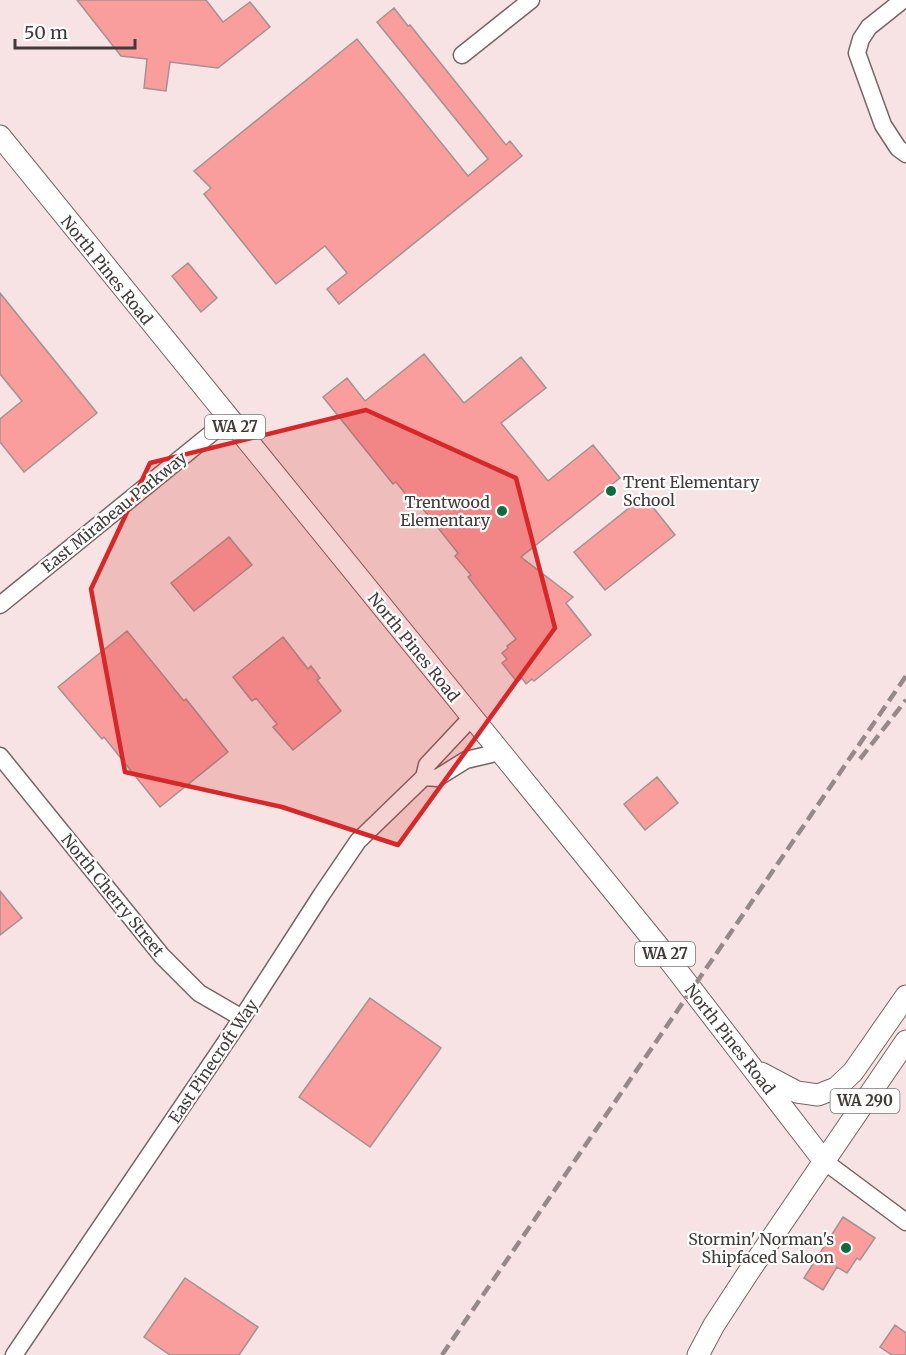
<svg xmlns="http://www.w3.org/2000/svg" width="906" height="1355" viewBox="0 0 906 1355" font-family="Merriweather,serif">
  <style>
    .building { fill: #f99d9d; stroke: #a49191; stroke-width: 1.5 }
    .lines { fill: none; stroke-linecap: round; stroke-linejoin: round }
    .minor-casing { stroke: #766564; stroke-width: 19 }
    .major-casing { stroke: #766564; stroke-width: 23 }
    .minor { stroke: #fff; stroke-width: 16 }
    .major { stroke: #fff; stroke-width: 21 }
    .rail { stroke: #968989; stroke-width: 4.5; stroke-dasharray: 12 6; stroke-linecap: butt }
    .marked { fill: #d62828; fill-opacity: 0.2; stroke: #d62828; stroke-width: 4.5; stroke-linejoin: round }
    .poi-dot { fill: #116b3e; stroke: #fff; stroke-width: 2 }
    .labels { text-anchor: middle; stroke-width: 4.5; stroke-linejoin: round; paint-order: stroke }
    .shield { fill: #fff; stroke: #7b7575; stroke-width: 1.5 }
    .shield-label { font-size: 15px; font-weight: bold; fill: #423a3a }
    .street-label { font-size: 16px; fill: #423a3a; stroke: #fff }
    .poi-label { font-size: 16px; fill: #423a3a; stroke: #fff; text-anchor: end }
  </style>
  <rect width="100%" height="100%" fill="#f7e3e3"/>
  <path class="building" d="M 77,0 L 206,0 L 223,22 L 250,2 L 270,27 L 218,68 L 170,62 L 166,91 L 144,88 L 147,59 L 121,56 Z
    M 394,8 L 408,26 L 410,25 L 506,145 L 510,141 L 522,156 L 339,304 L 327,289 L 347,273 L 325,246 L 276,284 L 204,194 L 211,188 L 194,171 L 357,39 L 468,176 L 488,159 L 377,22 Z
    M 188,263 L 217,298 L 201,312 L 172,276 Z
    M 0,293 L 97,413 L 24,472 L 0,442 L 0,419 L 22,401 L 0,374 Z
    M 424,354 L 464,403 L 521,357 L 546,388 L 501,423 L 548,481 L 593,445 L 620,478 L 521,557 L 573,597 L 566,603 L 591,635 L 534,681 L 532,679 L 526,684 L 522,678 L 517,682 L 502,663 L 507,659 L 502,653 L 508,648 L 507,646 L 516,639 L 468,577 L 471,575 L 455,556 L 458,553 L 415,499 L 411,501 L 396,482 L 393,484 L 323,397 L 347,378 L 365,401 Z
    M 644,496 L 675,535 L 605,590 L 574,552 Z
    M 229,537 L 252,565 L 194,611 L 171,583 Z
    M 127,631 L 184,701 L 186,699 L 228,752 L 160,807 L 104,737 L 102,739 L 58,687 Z
    M 283,637 L 308,669 L 311,666 L 320,678 L 317,680 L 341,711 L 293,750 L 273,727 L 277,724 L 256,698 L 252,701 L 233,677 Z
    M 657,777 L 678,803 L 645,830 L 624,804 Z
    M 0,891 L 22,918 L 0,935 Z
    M 370,998 L 441,1048 L 370,1147 L 299,1097 Z
    M 843,1217 L 875,1238 L 860,1260 L 857,1258 L 847,1273 L 837,1267 L 823,1290 L 804,1278 Z
    M 185,1278 L 258,1327 L 239,1355 L 170,1355 L 144,1337 Z
    M 895,1325 L 906,1333 L 906,1355 L 892,1355 L 880,1347 Z"/>
  <g class="lines">
    <defs>
      <path id="minor" d="M 903,0 L 869,27 L 861,39 L 857,53 L 883,125 L 898,148 L 906,154
        M 462,55 L 531,0
        M 0,605 L 229,419
        M 0,756 L 162,956 L 199,993 L 242,1018
        M 424,777 L 437,778 L 466,760 L 500,752
        M 824,1161 L 906,1222
        M 14,1355 L 242,1018 L 322,894 L 358,841 L 424,777 L 427,765 L 471,718"/>
      <path id="major" d="M 0,136 L 659,947 L 824,1161
        M 761,1073 L 797,1092 L 818,1095 L 836,1088 L 853,1072 L 906,996
        M 698,1355 L 714,1325 L 748,1273 L 906,1041"/>
    </defs>
    <use href="#minor" class="minor-casing"/>
    <use href="#major" class="major-casing"/>
    <use href="#minor" class="minor"/>
    <use href="#major" class="major"/>
    <path class="rail" d="M 860,759 L 906,700
      M 442,1355 L 906,676"/>
  </g>
  <path class="marked" d="M 366,410 L 516,478 L 555,628 L 398,845 L 282,807 L 125,772 L 91,589 L 150,463 Z"/>
  <g class="poi-dot">
    <circle cx="611" cy="491" r="6"/>
    <circle cx="502" cy="511" r="6"/>
    <circle cx="846" cy="1248" r="6"/>
  </g>
  <g class="labels">
    <g class="shield">
      <rect x="205" y="415" width="60" height="24" rx="4.5"/>
      <rect x="635" y="942" width="60" height="24" rx="4.5"/>
      <rect x="830.5" y="1089" width="69" height="24" rx="4.5"/>
    </g>
    <g class="shield-label">
      <text x="235" y="432">WA 27</text>
      <text x="665" y="959">WA 27</text>
      <text x="865" y="1106">WA 290</text>
    </g>
    <g class="street-label">
      <text transform="translate(107 270) rotate(51)" y="6">North Pines Road</text>
      <text transform="translate(114 512) rotate(-39)" y="6">East Mirabeau Parkway</text>
      <text transform="translate(414 647) rotate(51)" y="6">North Pines Road</text>
      <text transform="translate(113 895) rotate(51)" y="6">North Cherry Street</text>
      <text transform="translate(730 1039) rotate(52)" y="6">North Pines Road</text>
      <text transform="translate(213 1061) rotate(-56)" y="6">East Pinecroft Way</text>
    </g>
    <g class="poi-label">
      <text x="623" y="488" text-anchor="start">Trent Elementary<tspan x="623" dy="18">School</tspan></text>
      <text x="490" y="508">Trentwood<tspan x="490" dy="18">Elementary</tspan></text>
      <text x="834" y="1245">Stormin' Norman's<tspan x="834" dy="18">Shipfaced Saloon</tspan></text>
    </g>
  </g>
  <path d="M15 39v9h120v-9" fill="none" stroke="#423a3a" stroke-width="3"/>
  <text x="24" y="39" font-size="18" fill="#423a3a" stroke="#ffffff" stroke-width="4.5" paint-order="stroke">50 m</text>
</svg>
